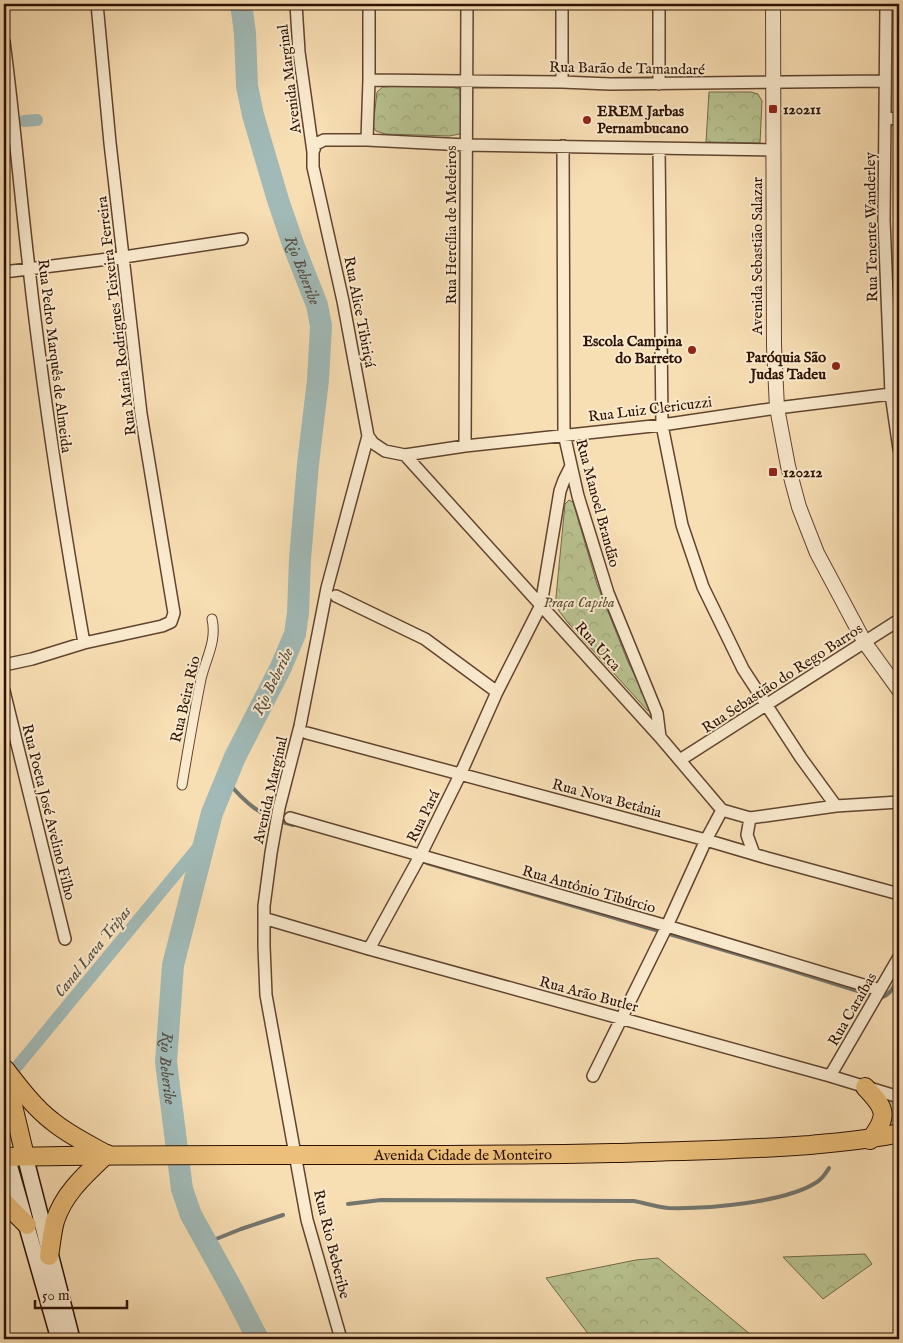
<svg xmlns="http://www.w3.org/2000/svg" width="903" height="1343" viewBox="0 0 903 1343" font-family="'IM FELL English',serif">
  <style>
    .forest { fill: url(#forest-crowns); stroke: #726a4a }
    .water { fill: url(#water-rules); stroke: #73766f }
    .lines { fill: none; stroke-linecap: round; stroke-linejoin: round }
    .stream { stroke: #73766f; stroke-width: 4 }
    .canal { stroke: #a1bab7; stroke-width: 12 }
    .river { stroke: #a1bab7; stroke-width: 22 }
    .pedestrian-casing { stroke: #60442f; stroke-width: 11 }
    .minor-casing { stroke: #60442f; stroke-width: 14 }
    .tertiary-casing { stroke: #60442f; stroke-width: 16 }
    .secondary-casing { stroke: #2d1103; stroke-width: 18 }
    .primary-casing { stroke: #2d1103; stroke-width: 20 }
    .pedestrian { stroke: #faeace; stroke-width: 9 }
    .minor { stroke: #faeace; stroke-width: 11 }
    .tertiary { stroke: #faeace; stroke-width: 14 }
    .secondary { stroke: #faeace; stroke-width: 15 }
    .primary { stroke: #ecbf7a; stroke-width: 18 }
    .poi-dot { fill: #8f2418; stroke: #faeace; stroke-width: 2 }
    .labels { text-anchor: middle; stroke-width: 4; stroke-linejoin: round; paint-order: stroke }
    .street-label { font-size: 15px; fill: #2d1103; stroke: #faeace }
    .poi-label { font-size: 15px; font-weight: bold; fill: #2d1103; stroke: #faeace; text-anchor: start }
    .park-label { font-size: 15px; font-style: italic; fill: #5e4f34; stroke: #faeace }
    .water-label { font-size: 16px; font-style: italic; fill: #564c42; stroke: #faeace }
  </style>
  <defs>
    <pattern id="forest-crowns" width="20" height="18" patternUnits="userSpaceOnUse" patternTransform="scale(1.25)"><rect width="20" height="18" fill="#b8c290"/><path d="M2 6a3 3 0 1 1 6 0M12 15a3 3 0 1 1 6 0" fill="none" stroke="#9ea67b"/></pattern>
    <pattern id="water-rules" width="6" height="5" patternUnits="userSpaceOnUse" patternTransform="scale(1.25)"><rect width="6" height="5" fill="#a1bab7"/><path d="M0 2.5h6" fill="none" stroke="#8b9f9c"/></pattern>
  </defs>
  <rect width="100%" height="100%" fill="#f8deb3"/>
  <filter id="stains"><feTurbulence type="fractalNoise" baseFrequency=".004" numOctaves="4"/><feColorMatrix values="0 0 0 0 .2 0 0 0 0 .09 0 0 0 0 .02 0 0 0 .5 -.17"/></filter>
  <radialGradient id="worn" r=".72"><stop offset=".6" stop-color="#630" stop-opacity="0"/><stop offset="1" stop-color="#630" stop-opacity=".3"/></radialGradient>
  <path class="forest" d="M 402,86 L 450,87 L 460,89 L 461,131 L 460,134 L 449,136 L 385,134 L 376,131 L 373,126 L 377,92 L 383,87 Z
    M 709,92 L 751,92 L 758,94 L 762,101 L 760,143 L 706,142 Z
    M 569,500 L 573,502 L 597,584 L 628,662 L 651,709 L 648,711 L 569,624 L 559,611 L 556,604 L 556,597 L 565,504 Z
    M 886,1097 L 899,1099 L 899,1126 L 884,1126 L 890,1106 Z
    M 865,1254 L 872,1264 L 823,1299 L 783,1257 Z
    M 658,1258 L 756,1339 L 592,1339 L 546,1278 L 636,1260 Z"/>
  <path class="water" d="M 237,4 L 246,4 L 248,16 L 252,85 L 241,86 L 242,57 Z"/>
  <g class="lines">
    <path class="stream" d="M 226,780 C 246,804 261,817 293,825
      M 427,863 L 778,966 L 880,998 C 891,995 894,986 899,977
      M 348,1204 L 381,1200 L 634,1201 C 645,1203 657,1207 668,1208 C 706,1209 785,1203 817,1182 C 822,1179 826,1173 829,1168
      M 206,1243 L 241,1229 L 283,1215"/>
    <path class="canal" d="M 24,121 L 37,120
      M 5,1081 L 204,840"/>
    <path class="river" id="s1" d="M 241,4 L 245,33 L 247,86 L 253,115 L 278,200 L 293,244 L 317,305 L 321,326 L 318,380 L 308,464 L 300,559 L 298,613 L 295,634 L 281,667 L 235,757 L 212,813 L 173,965 L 166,1062 L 182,1189 L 191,1215 L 231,1287 L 258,1339"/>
    <defs>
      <path id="pedestrian" d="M 182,785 C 188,749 194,714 201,679 C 206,658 217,641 212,619"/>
      <path id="minor" d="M 296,4 L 299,52 L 313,152 L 313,167 L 343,301 L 368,436 L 373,443 L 385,451 L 405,455 L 465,446 L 662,425 L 777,408 L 899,393
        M 562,4 L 562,82
        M 659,4 L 659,84
        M 886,4 L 884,220 L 891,394 L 899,449
        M 4,42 C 14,117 20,193 29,268 C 43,394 62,518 84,643
        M 369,80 L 562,82 L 610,84 L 885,81
        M 885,118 L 899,119
        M 367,140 L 369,80 L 369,4
        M 563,146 L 564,434 L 578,496 L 608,593 L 657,713 L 660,737
        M 659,148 L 662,425 L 682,525 L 703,587 L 743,669 L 801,758 L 836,806
        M 313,152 L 316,144 L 324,140 L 367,140 L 466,145 L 773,150
        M 4,272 L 124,257 L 242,239
        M 465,446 L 467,4
        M 405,455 L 660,737 L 722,810 L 750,818 L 747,835 L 754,854
        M 336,596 L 425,639 L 497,692
        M 4,665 L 32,659 L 84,643 L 162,626 L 171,622 L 174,613 L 141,414 L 110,143 L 97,4
        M 4,691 L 65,939
        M 307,733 L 706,840 L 767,858 L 899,894
        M 680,760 L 899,620
        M 290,818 L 667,926 L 880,990
        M 750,818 L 836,806 L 899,802
        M 270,920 L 369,949 L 830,1076 L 899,1097
        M 369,949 L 420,856 L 460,775 L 497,692 L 541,605 L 560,491 L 564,480 L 571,466
        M 593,1076 L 667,926 L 706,840 L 722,810
        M 830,1076 L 899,957
        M 341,1339 L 307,1220 L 266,995 L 264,946 L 264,906 L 271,853 L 279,808 L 300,726 L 327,588 L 368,436"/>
      <path id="tertiary" d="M 773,4 L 774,346 L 777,408 L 788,466 L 799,507 L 817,553 L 865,643 L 899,690"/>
      <path id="secondary" d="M 25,1156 L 72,1339
        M 7,1157 L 59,1339"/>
      <g id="primary">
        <path d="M 5,1069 C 19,1087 34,1107 52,1121 C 69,1135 88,1144 106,1154"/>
        <path d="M 5,1072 L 25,1156"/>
        <path d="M 865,1087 C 886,1109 889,1115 870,1140"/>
        <path id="s2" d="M 4,1157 C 206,1152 409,1158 612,1153 C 678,1151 744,1150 810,1145 C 840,1142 870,1140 899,1133"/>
        <path d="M 4,1202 L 27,1225"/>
        <path d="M 49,1256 C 51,1245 52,1232 55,1221 C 64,1193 86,1174 107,1154"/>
      </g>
    </defs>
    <use href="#pedestrian" class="pedestrian-casing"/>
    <use href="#minor" class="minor-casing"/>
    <use href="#tertiary" class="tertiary-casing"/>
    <use href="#secondary" class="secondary-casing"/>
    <use href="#primary" class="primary-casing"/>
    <use href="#pedestrian" class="pedestrian"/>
    <use href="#minor" class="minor"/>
    <use href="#tertiary" class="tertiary"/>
    <use href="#secondary" class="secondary"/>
    <use href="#primary" class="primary"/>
  </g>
  <g class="poi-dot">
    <rect x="768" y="104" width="10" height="10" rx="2.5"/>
    <circle cx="587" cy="120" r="5"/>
    <circle cx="692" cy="350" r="5"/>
    <circle cx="836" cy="366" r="5"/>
    <rect x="768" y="467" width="10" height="10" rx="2.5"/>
  </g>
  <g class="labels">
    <g class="street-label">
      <text transform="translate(627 68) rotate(1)" y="5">Rua Barão de Tamandaré</text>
      <text transform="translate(289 79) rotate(-97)" y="5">Avenida Marginal</text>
      <text transform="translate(451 225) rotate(-90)" y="5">Rua Hercília de Medeiros</text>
      <text transform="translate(871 227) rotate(-91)" y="5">Rua Tenente Wanderley</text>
      <text transform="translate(757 256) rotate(-90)" y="5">Avenida Sebastião Salazar</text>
      <text transform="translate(360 312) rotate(79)" y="5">Rua Alice Tibiriçá</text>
      <text transform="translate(116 316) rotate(-97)" y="5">Rua Maria Rodrigues Teixeira Ferreira</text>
      <text transform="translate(55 356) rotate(83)" y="5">Rua Pedro Marquês de Almeida</text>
      <text transform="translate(650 409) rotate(-7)" y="5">Rua Luiz Clericuzzi</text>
      <text transform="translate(598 503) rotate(75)" y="5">Rua Manoel Brandão</text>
      <text transform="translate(598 646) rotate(48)" y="5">Rua Urca</text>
      <text transform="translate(782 678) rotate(-33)" y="5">Rua Sebastião do Rego Barros</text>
      <text transform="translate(185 699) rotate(-77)" y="5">Rua Beira Rio</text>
      <text transform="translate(270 790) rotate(-77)" y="5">Avenida Marginal</text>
      <text transform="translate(607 798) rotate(15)" y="5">Rua Nova Betânia</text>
      <text transform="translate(49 812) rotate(76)" y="5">Rua Poeta José Avelino Filho</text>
      <text transform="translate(423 816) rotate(-64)" y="5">Rua Pará</text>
      <text transform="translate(589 889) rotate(16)" y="5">Rua Antônio Tibúrcio</text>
      <text transform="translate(589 994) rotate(15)" y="5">Rua Arão Butler</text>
      <text transform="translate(852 1009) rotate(-60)" y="5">Rua Caraíbas</text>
      <text dy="5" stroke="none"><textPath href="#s2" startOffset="459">Avenida Cidade de Monteiro</textPath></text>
      <text transform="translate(332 1244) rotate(76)" y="5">Rua Rio Beberibe</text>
    </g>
    <g class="poi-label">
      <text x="783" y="114">120211</text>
      <text x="597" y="116">EREM Jarbas<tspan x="597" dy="17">Pernambucano</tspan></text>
      <text x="682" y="346" text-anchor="end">Escola Campina<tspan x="682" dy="17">do Barreto</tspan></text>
      <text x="826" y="362" text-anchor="end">Paróquia São<tspan x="826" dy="17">Judas Tadeu</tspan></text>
      <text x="783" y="477">120212</text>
    </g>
    <g class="park-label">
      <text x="579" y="607">Praça Capiba</text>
    </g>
    <g class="water-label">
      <text dy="6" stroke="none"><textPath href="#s1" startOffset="275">Rio Beberibe</textPath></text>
      <text transform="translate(272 681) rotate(-64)" y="6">Rio Beberibe</text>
      <text transform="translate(92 951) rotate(-51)" y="6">Canal Lava Tripas</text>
      <text dy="6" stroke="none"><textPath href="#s1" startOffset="1101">Rio Beberibe</textPath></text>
    </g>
  </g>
  <rect width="903" height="1343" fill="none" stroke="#f8deb3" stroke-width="20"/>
  <rect x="5" y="5" width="893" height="1333" fill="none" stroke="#2d1103" stroke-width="2.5"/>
  <rect x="10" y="10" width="883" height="1323" fill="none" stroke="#2d1103"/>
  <path d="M35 1300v8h92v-8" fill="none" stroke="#2d1103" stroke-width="2.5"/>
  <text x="42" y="1300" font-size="15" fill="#2d1103" stroke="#faeace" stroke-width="4" paint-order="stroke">50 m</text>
  <rect width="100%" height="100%" filter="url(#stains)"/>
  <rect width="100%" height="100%" fill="url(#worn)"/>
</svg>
